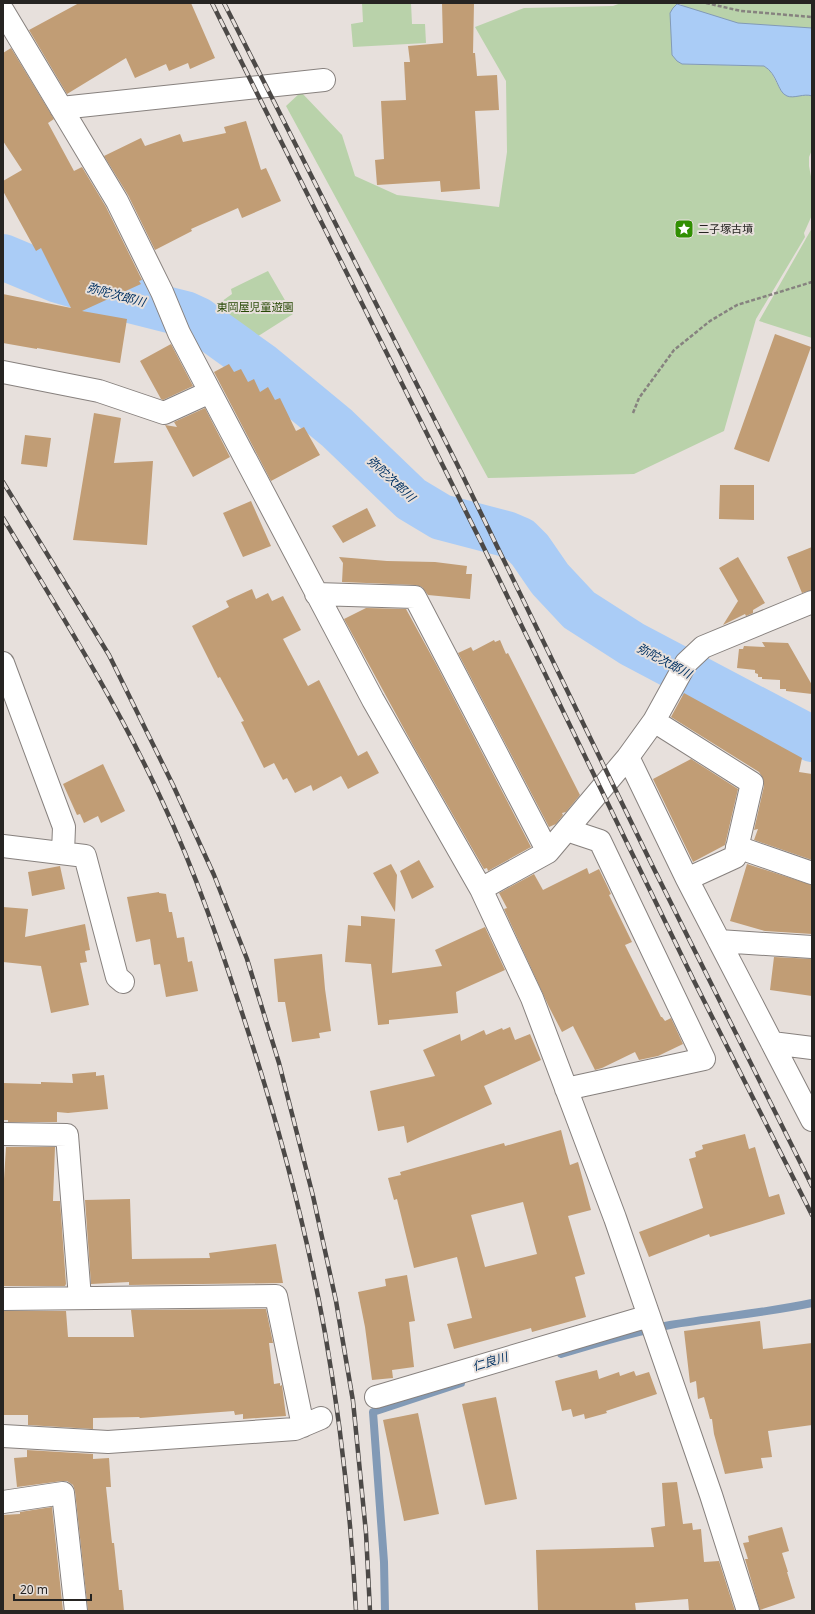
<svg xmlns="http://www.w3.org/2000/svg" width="815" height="1614" viewBox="0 0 815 1614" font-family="'Noto Sans','Noto Sans JP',sans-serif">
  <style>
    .green { fill: #b9d2aa }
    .water { fill: #aaccf6; stroke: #829ab6 }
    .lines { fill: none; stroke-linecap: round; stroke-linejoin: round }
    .stream { stroke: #829ab6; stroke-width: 8 }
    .river { stroke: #aaccf6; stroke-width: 46 }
    .building { fill: #c19d75; fill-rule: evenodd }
    .minor-casing { stroke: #87817e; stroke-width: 24 }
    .path { stroke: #86827f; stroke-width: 2.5; stroke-dasharray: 4 2; stroke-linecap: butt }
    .minor { stroke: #fff; stroke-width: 22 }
    .rail-casing { stroke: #4c4947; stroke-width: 4.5 }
    .rail { stroke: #e7e0dc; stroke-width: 3; stroke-dasharray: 9; stroke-linecap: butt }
    .labels { text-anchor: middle; stroke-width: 4; stroke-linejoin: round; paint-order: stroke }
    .poi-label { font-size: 11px; fill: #262422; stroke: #e7e0dc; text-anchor: start }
    .park-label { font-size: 11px; fill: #274804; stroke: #e7e0dc }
    .water-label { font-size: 12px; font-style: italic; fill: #023263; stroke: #e7e0dc }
  </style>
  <rect width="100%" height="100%" fill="#e7e0dc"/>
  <path class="green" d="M 362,3 L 411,3 L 412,24 L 425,24 L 426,43 L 353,47 L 351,24 L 363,22 Z
    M 621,3 L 677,4 L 673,8 L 682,64 L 764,66 L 770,70 L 780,89 L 812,96 L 812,150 L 809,157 L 809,166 L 812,182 L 812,215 L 804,233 L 805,237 L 756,319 L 724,431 L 634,474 L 488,478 L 286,106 L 301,92 L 342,135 L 355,176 L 397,195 L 499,207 L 507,152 L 506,81 L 475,27 L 524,8 L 613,6 Z
    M 678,3 L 812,3 L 812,72 Z
    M 812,228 L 812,338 L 759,321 Z
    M 268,271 L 293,314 L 249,342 L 204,314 L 232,294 L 231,289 Z"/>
  <path class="water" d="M 677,4 L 738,23 L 812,28 L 812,96 C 804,93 794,99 787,96 C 777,92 778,74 764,66 L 682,64 L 677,61 L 672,55 L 670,13 L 673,8 Z
    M 653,652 L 755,704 L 812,736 L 812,745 L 692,680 L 650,659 Z"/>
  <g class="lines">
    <path class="stream" d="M 561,1354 C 597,1343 633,1332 670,1325 C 717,1317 765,1313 812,1303
      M 385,1611 L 384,1562 L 373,1412 L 461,1383"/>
    <path class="river" d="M 3,257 L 58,280 L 102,293 L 185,314 L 198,320 L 262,366 L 337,428 L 411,499 L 441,517 L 506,534 L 520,540 L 530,550 L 550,579 L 579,610 L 632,644 L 812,739"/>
  </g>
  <path class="building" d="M 79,3 L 191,3 L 215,58 L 190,69 L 188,63 L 169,71 L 166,64 L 135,78 L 126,58 L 67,94 L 29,30 Z
    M 442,3 L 474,3 L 473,53 L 475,53 L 477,76 L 497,75 L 499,110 L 475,111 L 480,189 L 441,192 L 440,181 L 377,185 L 375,160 L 384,159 L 381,101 L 406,100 L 404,62 L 410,62 L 408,46 L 443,43 Z
    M 11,48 L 54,119 L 48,123 L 74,171 L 82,167 L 106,207 L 142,280 L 139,281 L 141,284 L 82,311 L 127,319 L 120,363 L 37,348 L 37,349 L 3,343 L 3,294 L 71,308 L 41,248 L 36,251 L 3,191 L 3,181 L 22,170 L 3,141 L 3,53 Z
    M 246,121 L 261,170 L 266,168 L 281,201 L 242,218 L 238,208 L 191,229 L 192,231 L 155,250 L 128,195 L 104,156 L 141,138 L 145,146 L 180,134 L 183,142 L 226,133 L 224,127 Z
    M 775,334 L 811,347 L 769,462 L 734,449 Z
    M 171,344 L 193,386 L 163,400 L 161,399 L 140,361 Z
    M 229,364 L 234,372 L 241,369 L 248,382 L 254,379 L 260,392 L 268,387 L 275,400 L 280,398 L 296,431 L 304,427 L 320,455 L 271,481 L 214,372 Z
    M 205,408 L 230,457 L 193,477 L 165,425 L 177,427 L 174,422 Z
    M 94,413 L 121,418 L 114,463 L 153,461 L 147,545 L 73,540 Z
    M 25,435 L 51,438 L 47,467 L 21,464 Z
    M 720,485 L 754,485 L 754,520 L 719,519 Z
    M 251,501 L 271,546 L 243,557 L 223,513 Z
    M 367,508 L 376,526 L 343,543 L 332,526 Z
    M 812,547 L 812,590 L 802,593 L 787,557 Z
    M 339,557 L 387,561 L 435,562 L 467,566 L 466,574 L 472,574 L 470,599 L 428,595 L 422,587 L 415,585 L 342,582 L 343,563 Z
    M 738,557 L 765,603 L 753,610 L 753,613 L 746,616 L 745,614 L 723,625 L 738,601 L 719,568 Z
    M 252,589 L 256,599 L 268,593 L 272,601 L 283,596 L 301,630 L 283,639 L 308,686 L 319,680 L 358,756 L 367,751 L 379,773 L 348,789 L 341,776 L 313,791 L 311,785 L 295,793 L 287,778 L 283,780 L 274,763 L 264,768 L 241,722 L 244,721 L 220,677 L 218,678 L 192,626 L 229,607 L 226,601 Z
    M 366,608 L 406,609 L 436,664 L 531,847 L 488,871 L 487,868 L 484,869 L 414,747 L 344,619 Z
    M 494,640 L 495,642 L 500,640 L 506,654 L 508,653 L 580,795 L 566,812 L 562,813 L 563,815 L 556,824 L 549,827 L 458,653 L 471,647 L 473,651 Z
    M 762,642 L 788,643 L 812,685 L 812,694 L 786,691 L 786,689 L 780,689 L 780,680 L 762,679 L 762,677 L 758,677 L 758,674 L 755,673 L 755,670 L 737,668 L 739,649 L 743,649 L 744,646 L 765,647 Z
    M 684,693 L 802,758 L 799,772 L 812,774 L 812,860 L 754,840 L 758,829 L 754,830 L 764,786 L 763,778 L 759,772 L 671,717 Z
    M 691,759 L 738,789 L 725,845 L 693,862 L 653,779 Z
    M 103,764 L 125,811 L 101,823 L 98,816 L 84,823 L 80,814 L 77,815 L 63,784 Z
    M 419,860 L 434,887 L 412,899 L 400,871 Z
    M 391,864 L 397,875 L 395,912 L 373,873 Z
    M 747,864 L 812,885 L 812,934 L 765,931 L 730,921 Z
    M 60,866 L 65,889 L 32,896 L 28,872 Z
    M 587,868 L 589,874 L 599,869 L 611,894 L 609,895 L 632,942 L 625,945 L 661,1017 L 662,1017 L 665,1021 L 671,1018 L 683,1044 L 658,1056 L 639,1060 L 635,1052 L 602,1068 L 595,1070 L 573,1026 L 562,1032 L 549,1007 L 504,909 L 507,908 L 499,893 L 534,874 L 543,890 Z
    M 159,892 L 159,893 L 166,894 L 169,912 L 172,912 L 177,938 L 184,937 L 188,962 L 192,961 L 198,991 L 166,997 L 160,964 L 154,965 L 150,939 L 136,942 L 127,897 Z
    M 3,907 L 28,909 L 25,937 L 85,924 L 90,950 L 85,951 L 87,962 L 80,963 L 89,1005 L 51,1013 L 41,966 L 3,962 Z
    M 361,916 L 395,919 L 392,973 L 442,966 L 435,950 L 485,927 L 505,970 L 456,992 L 458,1013 L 389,1020 L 389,1024 L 378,1025 L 371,964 L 345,962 L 348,925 L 361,926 Z
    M 322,954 L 325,989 L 331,1031 L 319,1033 L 320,1038 L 292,1042 L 285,1002 L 278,1002 L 274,959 Z
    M 774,957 L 812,959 L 812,996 L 770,990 Z
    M 510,1027 L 515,1040 L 530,1034 L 541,1060 L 484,1086 L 492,1104 L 407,1143 L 404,1126 L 378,1131 L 370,1091 L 435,1076 L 423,1050 L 460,1034 L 461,1041 L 484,1030 L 486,1035 L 502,1028 L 503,1030 Z
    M 96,1072 L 96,1076 L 104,1075 L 108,1109 L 68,1113 L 57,1112 L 57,1122 L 8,1122 L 8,1120 L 3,1120 L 3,1083 L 41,1084 L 41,1082 L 73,1083 L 72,1074 Z
    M 561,1130 L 570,1165 L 578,1162 L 591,1210 L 568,1216 L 585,1274 L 575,1277 L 586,1317 L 532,1332 L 531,1328 L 454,1349 L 447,1324 L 472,1318 L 457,1257 L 414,1268 L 397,1199 L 394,1200 L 388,1178 L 401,1175 L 400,1172 L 504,1143 L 505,1146 ZM 523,1202 L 537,1254 L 485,1267 L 471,1215 Z
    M 745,1134 L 749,1149 L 755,1147 L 769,1197 L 779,1194 L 785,1214 L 710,1237 L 709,1234 L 649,1257 L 639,1232 L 703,1208 L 689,1159 L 696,1157 L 695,1152 L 703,1149 L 702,1145 Z
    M 6,1147 L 55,1147 L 53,1201 L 60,1201 L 66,1284 L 65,1286 L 3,1286 L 3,1195 Z
    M 130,1199 L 132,1259 L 210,1258 L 209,1253 L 276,1244 L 283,1283 L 129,1285 L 129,1282 L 91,1284 L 85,1200 Z
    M 407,1275 L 415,1321 L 409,1322 L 414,1367 L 392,1370 L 393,1378 L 372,1380 L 365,1327 L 358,1292 L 386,1286 L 385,1279 Z
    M 266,1309 L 273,1343 L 269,1343 L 274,1384 L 280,1383 L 280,1386 L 282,1385 L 286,1416 L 243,1419 L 243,1414 L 235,1415 L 234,1411 L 140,1418 L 139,1417 L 93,1418 L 93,1429 L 28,1425 L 28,1415 L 3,1415 L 3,1311 L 66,1311 L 68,1337 L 134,1337 L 131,1310 Z
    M 760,1321 L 763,1349 L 812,1343 L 812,1425 L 768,1431 L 772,1457 L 761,1458 L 763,1468 L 725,1474 L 714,1434 L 712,1419 L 710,1419 L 704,1397 L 698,1399 L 696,1381 L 690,1383 L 684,1331 Z
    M 597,1370 L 599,1379 L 619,1372 L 620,1376 L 634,1371 L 636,1376 L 649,1372 L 657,1394 L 606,1411 L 607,1413 L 585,1419 L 584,1414 L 573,1417 L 571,1409 L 562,1411 L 555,1381 Z
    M 496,1397 L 517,1499 L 485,1505 L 462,1404 Z
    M 418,1413 L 439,1514 L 404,1521 L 383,1420 Z
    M 27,1450 L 93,1454 L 93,1459 L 109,1458 L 111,1487 L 106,1487 L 112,1543 L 114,1543 L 119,1590 L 122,1590 L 124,1611 L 88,1611 L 75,1491 L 73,1485 L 67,1481 L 62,1481 L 17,1487 L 14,1458 L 27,1457 Z
    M 677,1482 L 683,1524 L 692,1523 L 693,1530 L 701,1529 L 704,1562 L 719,1561 L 735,1611 L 689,1611 L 688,1599 L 635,1603 L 636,1611 L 538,1611 L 536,1550 L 654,1547 L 651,1528 L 665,1526 L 662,1483 Z
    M 52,1507 L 63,1611 L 3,1611 L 3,1515 L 20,1514 L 20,1512 Z
    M 782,1527 L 789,1551 L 782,1553 L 788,1572 L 787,1572 L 795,1598 L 760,1610 L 745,1559 L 748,1559 L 743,1543 L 749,1542 L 748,1536 Z"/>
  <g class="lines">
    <defs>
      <path id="minor" d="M 3,11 L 117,201 L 162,292 L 179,333 L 373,700 L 481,889 L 532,998 L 615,1218 L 711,1495 L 748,1611
        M 61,108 L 324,80
        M 3,372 L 99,391 L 164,413 L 210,392
        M 316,594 L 415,597 L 548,852
        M 3,663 L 64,827 L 63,853
        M 654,721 L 752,783 L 735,857 L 687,879
        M 628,757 L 687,879 L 812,1120
        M 3,846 L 85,856 L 117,977 L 123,982
        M 737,847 L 812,873
        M 481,889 L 548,852 L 628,757 L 654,721 L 686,663 L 703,647 L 812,602
        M 719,941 L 812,947
        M 772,1043 L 812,1048
        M 566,1089 L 704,1059 L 600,841 L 567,830
        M 3,1134 L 67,1135 L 80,1298
        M 3,1299 L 276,1296 L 303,1426
        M 376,1397 L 649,1316
        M 3,1436 L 108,1442 L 295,1429 L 321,1418
        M 3,1502 L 63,1493 L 76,1611"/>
    </defs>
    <use href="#minor" class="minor-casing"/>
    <path class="path" d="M 706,3 L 741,11 L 812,17
      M 633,413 L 639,398 L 674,350 L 710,321 L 737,305 L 812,282"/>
    <use href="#minor" class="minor"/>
    <defs>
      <path id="rail" d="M 212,3 L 481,542 L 694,981 L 812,1215
        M 224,3 L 457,464 L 653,867 L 812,1186
        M 3,482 L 109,655 L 173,785 L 214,875 L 247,959 L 279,1063 L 313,1196 L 336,1301 L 353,1401 L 366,1533 L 370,1611
        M 3,518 C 59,611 118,704 163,803 C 196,873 221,948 245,1022 C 278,1123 306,1227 325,1333 C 341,1424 351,1518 356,1611"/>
    </defs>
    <use href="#rail" class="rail-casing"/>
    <use href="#rail" class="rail"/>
  </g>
  <defs>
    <symbol id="sight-square" viewBox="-11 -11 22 22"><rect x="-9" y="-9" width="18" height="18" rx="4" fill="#318f02" stroke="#e7e0dc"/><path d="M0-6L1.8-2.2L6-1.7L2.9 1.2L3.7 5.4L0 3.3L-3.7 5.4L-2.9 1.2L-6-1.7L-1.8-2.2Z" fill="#fff"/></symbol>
  </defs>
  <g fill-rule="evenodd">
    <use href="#sight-square" x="673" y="218" width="22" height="22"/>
  </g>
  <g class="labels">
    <g class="poi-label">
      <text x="698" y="233">二子塚古墳</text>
    </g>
    <g class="park-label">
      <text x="255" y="311">東岡屋児童遊園</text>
    </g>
    <g class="water-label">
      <text transform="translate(116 295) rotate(15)" y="4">弥陀次郎川</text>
      <text transform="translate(391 479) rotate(43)" y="4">弥陀次郎川</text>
      <text transform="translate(664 661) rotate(28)" y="4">弥陀次郎川</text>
      <text transform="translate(490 1362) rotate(-17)" y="4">仁良川</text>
    </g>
  </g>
  <rect width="815" height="1614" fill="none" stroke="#262422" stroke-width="8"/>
  <path d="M14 1594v6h77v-6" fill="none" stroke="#262422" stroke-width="2"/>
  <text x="20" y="1594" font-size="12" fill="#262422" stroke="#e7e0dc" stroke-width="3" paint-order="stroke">20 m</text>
</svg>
